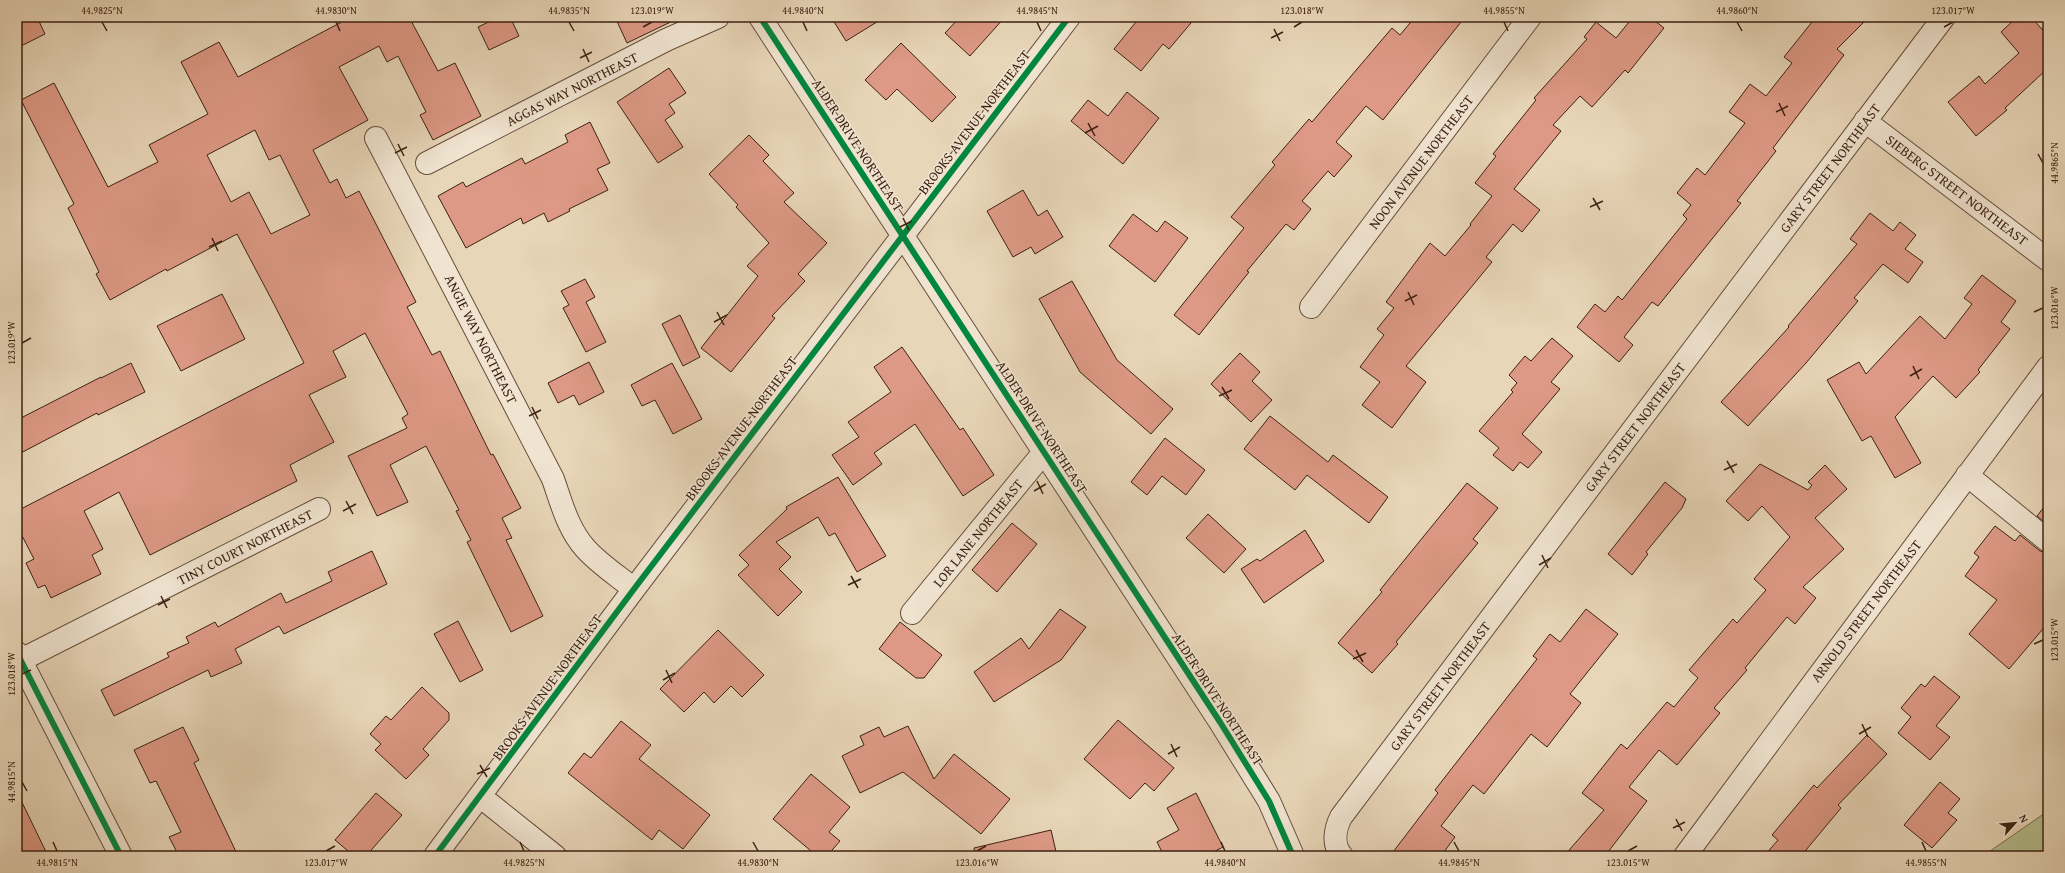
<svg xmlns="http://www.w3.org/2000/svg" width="2065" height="873" viewBox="0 0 2065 873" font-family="'Gentium Book Plus',serif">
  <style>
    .green { fill: #b6be8f; stroke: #797051 }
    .building { fill: #dd9985; stroke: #3c2113; fill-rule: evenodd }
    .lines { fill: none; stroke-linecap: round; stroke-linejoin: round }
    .minor-casing { stroke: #674e3c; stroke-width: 24 }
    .minor { stroke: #f0e4d1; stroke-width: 22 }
    .cycleway-casing { stroke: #f0e4d1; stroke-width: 8 }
    .cycleway { stroke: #00873e; stroke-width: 6 }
    .ticks { fill: none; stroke: #3c2113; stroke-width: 1.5 }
    .labels { text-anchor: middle; stroke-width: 3; stroke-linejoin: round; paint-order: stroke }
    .street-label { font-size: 14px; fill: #3c2113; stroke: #f0e4d1 }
    .neatline { fill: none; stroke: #3c2113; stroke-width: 1.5 }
    .ticks-label { font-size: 10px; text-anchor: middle; fill: #3c2113 }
  </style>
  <rect width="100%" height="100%" fill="#e8d6b8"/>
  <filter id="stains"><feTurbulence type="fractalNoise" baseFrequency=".005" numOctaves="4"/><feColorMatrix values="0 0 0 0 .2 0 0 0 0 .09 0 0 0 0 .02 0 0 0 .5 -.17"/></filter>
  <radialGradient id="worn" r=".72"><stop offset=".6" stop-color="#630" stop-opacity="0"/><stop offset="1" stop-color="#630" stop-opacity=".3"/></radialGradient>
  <path class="green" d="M 2048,811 L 2048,856 L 1983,856 Z"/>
  <path class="building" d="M 17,17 L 37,17 L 45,34 L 17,48 Z
    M 351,17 L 409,17 L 438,71 L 455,63 L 481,116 L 433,140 L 420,115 L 426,112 L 398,56 L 387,62 L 379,46 L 339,67 L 368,120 L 313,150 L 330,183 L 337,179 L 346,198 L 359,191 L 416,302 L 407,307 L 432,355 L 440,351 L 491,455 L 493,454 L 521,508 L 502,518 L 512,538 L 506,540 L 543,616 L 511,632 L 467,542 L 471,540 L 456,511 L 459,510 L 426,446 L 390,465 L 408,502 L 377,516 L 348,456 L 407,428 L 402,418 L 408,414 L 365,333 L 333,351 L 346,377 L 309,395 L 334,442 L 290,465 L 297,481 L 150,555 L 119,492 L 84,511 L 103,549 L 92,555 L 101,574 L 51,598 L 45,585 L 38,588 L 26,563 L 34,559 L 17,526 L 17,511 L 304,363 L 275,306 L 237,234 L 167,271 L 166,269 L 110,300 L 96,274 L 99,272 L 68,208 L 74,204 L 21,100 L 54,83 L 108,187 L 158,162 L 149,145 L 208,114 L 181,62 L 219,42 L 238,77 ZM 255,130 L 269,160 L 280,155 L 310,215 L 271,234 L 249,192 L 231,202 L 207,155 Z
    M 499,17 L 510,17 L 519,36 L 489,50 L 478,27 Z
    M 615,17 L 681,17 L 627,43 Z
    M 831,17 L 885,17 L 846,41 Z
    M 960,17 L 1005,17 L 970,56 L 945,33 Z
    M 1140,17 L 1196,17 L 1169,49 L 1163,44 L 1141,71 L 1114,49 Z
    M 1415,17 L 1465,17 L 1383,120 L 1366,106 L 1336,142 L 1352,156 L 1334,177 L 1328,171 L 1302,201 L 1311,209 L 1294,230 L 1286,224 L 1247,271 L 1249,272 L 1199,335 L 1174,315 L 1244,228 L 1231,217 L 1275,165 L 1272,162 L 1309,119 L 1312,122 L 1392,28 L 1400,35 Z
    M 1633,17 L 1650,17 L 1664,28 L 1628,73 L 1625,70 L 1592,107 L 1580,96 L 1553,125 L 1561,131 L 1514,189 L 1540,210 L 1522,232 L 1513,224 L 1486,257 L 1492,262 L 1406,366 L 1426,382 L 1392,428 L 1362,405 L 1380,382 L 1360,367 L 1384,335 L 1377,329 L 1394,308 L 1386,302 L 1430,243 L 1445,256 L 1471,225 L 1470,224 L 1492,196 L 1475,183 L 1496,156 L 1493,154 L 1536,100 L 1534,98 L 1587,39 L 1584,37 L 1596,22 L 1616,38 Z
    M 1816,17 L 1869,17 L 1837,49 L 1844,55 L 1773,148 L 1776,151 L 1737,201 L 1741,203 L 1658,306 L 1652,302 L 1624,337 L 1633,345 L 1619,362 L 1577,327 L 1595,304 L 1605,312 L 1618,296 L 1622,300 L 1687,219 L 1683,215 L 1691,205 L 1677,193 L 1697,168 L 1705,175 L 1745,123 L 1729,112 L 1750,84 L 1766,96 L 1792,63 L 1784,57 Z
    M 2017,17 L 2031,17 L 2048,36 L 2048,68 L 2005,108 L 2007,110 L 1976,136 L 1948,102 L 1979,76 L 1985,84 L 2019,53 L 2001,32 Z
    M 901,43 L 956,97 L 932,122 L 897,89 L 886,100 L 865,80 Z
    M 669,68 L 686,93 L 669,104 L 675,113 L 665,120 L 683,147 L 658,163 L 617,102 Z
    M 1127,92 L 1159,118 L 1123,164 L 1071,121 L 1088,100 L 1108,116 Z
    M 590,122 L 610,163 L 597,169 L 608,190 L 569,209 L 570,211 L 548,222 L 544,213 L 523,224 L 521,218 L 466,248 L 438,196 L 463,182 L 466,187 L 522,158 L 525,164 L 568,142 L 565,135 Z
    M 749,135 L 769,155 L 763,161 L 794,193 L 784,202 L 827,243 L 798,274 L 805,281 L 772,316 L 775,318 L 731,372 L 701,348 L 758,276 L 747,266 L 769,243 L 736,207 L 738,205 L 709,174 Z
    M 1023,190 L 1038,216 L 1047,210 L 1063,237 L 1035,254 L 1031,247 L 1013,257 L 987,211 Z
    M 1870,213 L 1893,231 L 1900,222 L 1916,235 L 1905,249 L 1923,262 L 1908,283 L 1883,264 L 1854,298 L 1858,301 L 1806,363 L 1748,426 L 1721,402 L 1789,327 L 1788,326 L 1857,244 L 1850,239 Z
    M 1133,214 L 1157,232 L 1165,221 L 1188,238 L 1155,282 L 1109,246 Z
    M 1982,275 L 2016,301 L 2001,322 L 2010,329 L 1978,370 L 1980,372 L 1956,398 L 1933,376 L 1895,417 L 1921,463 L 1895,478 L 1871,436 L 1862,441 L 1827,380 L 1859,362 L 1866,374 L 1920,316 L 1945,339 L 1972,304 L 1964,298 Z
    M 585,279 L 595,297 L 586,302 L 606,342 L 586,352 L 563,308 L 569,305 L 561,291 Z
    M 1072,281 L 1117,360 L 1173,409 L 1151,434 L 1080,372 L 1039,299 Z
    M 222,294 L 245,339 L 181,371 L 157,326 Z
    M 680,315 L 700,357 L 683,366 L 662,324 Z
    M 1552,338 L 1573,356 L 1551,382 L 1560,389 L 1522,434 L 1542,452 L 1528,468 L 1520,462 L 1513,471 L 1493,455 L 1499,448 L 1479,431 L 1513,392 L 1511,390 L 1517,383 L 1509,375 L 1525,356 L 1531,361 Z
    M 902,347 L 960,430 L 963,428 L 994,475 L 963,496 L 915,424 L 874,453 L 882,464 L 853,485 L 832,455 L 859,437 L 848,422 L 891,392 L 874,367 Z
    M 1240,353 L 1260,372 L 1252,381 L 1272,400 L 1251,422 L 1211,384 Z
    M 589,362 L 604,392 L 579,405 L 574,395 L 558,403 L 548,383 Z
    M 131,363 L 145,392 L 98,415 L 97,413 L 17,455 L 17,420 L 101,377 L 101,378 Z
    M 672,363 L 702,419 L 673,434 L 655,400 L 642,406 L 631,385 Z
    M 1270,416 L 1328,462 L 1333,455 L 1388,497 L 1369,523 L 1307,475 L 1295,490 L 1244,449 Z
    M 1165,438 L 1205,470 L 1186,495 L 1162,476 L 1147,495 L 1131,482 Z
    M 1760,464 L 1808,490 L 1812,485 L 1808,482 L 1825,465 L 1847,489 L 1815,518 L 1844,549 L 1803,587 L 1816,598 L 1795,624 L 1787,617 L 1745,668 L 1747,670 L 1714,708 L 1720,713 L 1677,765 L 1659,750 L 1629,787 L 1647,801 L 1605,856 L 1564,856 L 1604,810 L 1582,793 L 1621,744 L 1627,749 L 1667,702 L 1674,707 L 1698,678 L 1689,670 L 1733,619 L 1737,623 L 1766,590 L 1754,579 L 1790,537 L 1762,506 L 1748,521 L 1726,501 Z
    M 838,477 L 886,556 L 857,572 L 835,533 L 829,536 L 818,517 L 776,542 L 791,557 L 779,569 L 802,592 L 778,616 L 738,575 L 749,565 L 739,555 L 787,509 L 786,507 Z
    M 1665,482 L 1686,499 L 1682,508 L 1646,552 L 1648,554 L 1632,575 L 1608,554 Z
    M 1467,483 L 1498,508 L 1473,539 L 1478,543 L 1396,642 L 1398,644 L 1372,673 L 1338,643 L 1382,592 L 1380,590 Z
    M 2048,502 L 2048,525 L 2037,516 Z
    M 1208,514 L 1246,549 L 1224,573 L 1186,538 Z
    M 1012,523 L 1037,544 L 997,592 L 972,570 Z
    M 1995,526 L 2015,541 L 2020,535 L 2040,551 L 2048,553 L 2048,623 L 2009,669 L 1969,634 L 1997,600 L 1965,576 L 1979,557 L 1974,553 Z
    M 1305,530 L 1324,561 L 1264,603 L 1241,569 L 1257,559 L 1260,561 Z
    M 372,551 L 387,584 L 284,634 L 279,626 L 235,649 L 242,663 L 211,677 L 208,670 L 114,716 L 101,690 L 169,657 L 167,653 L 189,643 L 186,637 L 215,622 L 218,627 L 281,593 L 286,603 L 332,581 L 328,572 Z
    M 1060,609 L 1086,627 L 1061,660 L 994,702 L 974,672 L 1021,638 L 1029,649 Z
    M 1586,609 L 1618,634 L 1570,694 L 1581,703 L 1547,747 L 1531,734 L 1484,794 L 1473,785 L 1441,826 L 1455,837 L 1441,856 L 1390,856 L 1438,793 L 1435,790 L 1537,659 L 1533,656 L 1550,634 L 1560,642 Z
    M 458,621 L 483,670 L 460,682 L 434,634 Z
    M 900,622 L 942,655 L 924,678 L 916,678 L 879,649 Z
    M 718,630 L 764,675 L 742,697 L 731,686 L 714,703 L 704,692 L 684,712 L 660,689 Z
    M 1934,676 L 1960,697 L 1936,726 L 1950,737 L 1930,760 L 1898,733 L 1911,717 L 1901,708 L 1921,684 L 1925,687 Z
    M 422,687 L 449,713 L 449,720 L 423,749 L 429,755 L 406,779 L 375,750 L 381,744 L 370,734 L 386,716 L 391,720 Z
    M 1118,720 L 1174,768 L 1154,791 L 1145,783 L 1130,799 L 1084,759 Z
    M 621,721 L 651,745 L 639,759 L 710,815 L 683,849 L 659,830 L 652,840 L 568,773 L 584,753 L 591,758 Z
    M 908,726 L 934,779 L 954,754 L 1010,799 L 981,834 L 903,772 L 860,793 L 842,756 L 864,745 L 860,736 L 879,727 L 884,737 Z
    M 183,727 L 199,760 L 194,763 L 238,856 L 179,856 L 169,837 L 181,832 L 156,781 L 150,783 L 134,750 Z
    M 1867,735 L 1887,754 L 1838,805 L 1841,808 L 1801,856 L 1764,856 L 1778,840 L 1772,835 L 1814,785 L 1817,788 Z
    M 811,774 L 850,807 L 829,832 L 840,841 L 827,856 L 817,856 L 773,819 Z
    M 1940,782 L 1960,799 L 1948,813 L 1957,820 L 1932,848 L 1904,825 Z
    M 17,792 L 48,856 L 17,856 Z
    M 376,793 L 402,815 L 366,856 L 354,856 L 335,840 Z
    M 1196,793 L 1223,847 L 1206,856 L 1164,856 L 1157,842 L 1179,830 L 1167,808 Z
    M 1051,830 L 1057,856 L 975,856 L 974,848 Z"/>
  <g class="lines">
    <defs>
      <path id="minor" d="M 760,17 L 1220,722 L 1269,801 L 1293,856
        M 1865,121 L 2048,260
        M 376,138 L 553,479 C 561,502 568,529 585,548 C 599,564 618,576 634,589
        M 427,163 L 666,40 L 718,17
        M 1311,307 L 1530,17
        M 1967,475 L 2048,541
        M 912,613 L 1044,452
        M 17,653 L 121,856
        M 21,660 L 319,509
        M 481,797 L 555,856
        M 435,856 L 634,589 L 1069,17
        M 1342,856 C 1332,845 1335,829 1341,817 L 1944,17
        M 1685,856 L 2048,367"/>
    </defs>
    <use href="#minor" class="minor-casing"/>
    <use href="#minor" class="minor"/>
    <defs>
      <path id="cycleway" d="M 760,17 L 1220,722 L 1269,801 L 1293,856
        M 17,653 L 121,856
        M 435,856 L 634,589 L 1069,17"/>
    </defs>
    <use href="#cycleway" class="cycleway-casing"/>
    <use href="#cycleway" class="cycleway"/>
  </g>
  <path class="ticks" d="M 102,22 L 107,31M 336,22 L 340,31M 569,22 L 574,31M 803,22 L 807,31M 1037,22 L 1041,31M 1504,22 L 1508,31M 1737,22 L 1742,31M 643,27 L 652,22M 1294,27 L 1302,22M 1944,27 L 1953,22M 1274,29 L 1280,41M 1271,38 L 1283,32M 583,49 L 589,62M 580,58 L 592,52M 1779,103 L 1785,116M 1776,112 L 1788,106M 1088,123 L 1095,136M 1085,133 L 1098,126M 398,144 L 404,156M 395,153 L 407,147M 2038,154 L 2043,163M 1593,198 L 1600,210M 1590,207 L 1603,201M 903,218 L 909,230M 900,227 L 912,221M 212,238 L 218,251M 209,247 L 222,241M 1408,292 L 1414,305M 1405,301 L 1417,295M 717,312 L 724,325M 2034,312 L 2043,308M 714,322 L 727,315M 22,343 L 31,338M 1913,366 L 1919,379M 1910,376 L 1922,369M 1222,387 L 1229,399M 1219,396 L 1232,390M 532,407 L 538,419M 529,416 L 541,410M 1727,461 L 1734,473M 1724,470 L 1737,464M 1037,481 L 1043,494M 1034,491 L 1046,484M 346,501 L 353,514M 343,511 L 356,504M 1542,555 L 1548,568M 1539,565 L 1551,558M 851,576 L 858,588M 848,585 L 861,579M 161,596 L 167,608M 158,605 L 170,599M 2034,644 L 2043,640M 1356,650 L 1363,662M 1353,659 L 1366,653M 666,670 L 672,683M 22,674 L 31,670M 663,680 L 675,673M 1862,724 L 1868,737M 1859,734 L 1871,727M 1171,744 L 1177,757M 1168,754 L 1180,747M 480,765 L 487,777M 477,774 L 490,768M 22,782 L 27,791M 1676,819 L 1682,831M 1673,828 L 1685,822M 53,842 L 57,851M 520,842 L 524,851M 753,842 L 758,851M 1221,842 L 1225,851M 1454,842 L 1459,851M 1922,842 L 1926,851M 326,851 L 335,846M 977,851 L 986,846M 1628,851 L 1637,846"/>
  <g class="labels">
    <g class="street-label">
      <text transform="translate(572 89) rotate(-27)" y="5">AGGAS WAY NORTHEAST</text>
      <text transform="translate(974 122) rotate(-53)" y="5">BROOKS AVENUE NORTHEAST</text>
      <text transform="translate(858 145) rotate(57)" y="5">ALDER DRIVE NORTHEAST</text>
      <text transform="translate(1421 162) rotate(-53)" y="5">NOON AVENUE NORTHEAST</text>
      <text transform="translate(1830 168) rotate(-53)" y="5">GARY STREET NORTHEAST</text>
      <text transform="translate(1957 190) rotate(37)" y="5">SIEBERG STREET NORTHEAST</text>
      <text transform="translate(481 339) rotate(63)" y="5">ANGIE WAY NORTHEAST</text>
      <text transform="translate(1042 427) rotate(57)" y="5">ALDER DRIVE NORTHEAST</text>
      <text transform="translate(1635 427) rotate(-53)" y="5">GARY STREET NORTHEAST</text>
      <text transform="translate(741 428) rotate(-53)" y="5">BROOKS AVENUE NORTHEAST</text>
      <text transform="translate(978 533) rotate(-51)" y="5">LOR LANE NORTHEAST</text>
      <text transform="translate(245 547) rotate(-27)" y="5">TINY COURT NORTHEAST</text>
      <text transform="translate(1866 611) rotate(-53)" y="5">ARNOLD STREET NORTHEAST</text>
      <text transform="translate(1440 686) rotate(-53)" y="5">GARY STREET NORTHEAST</text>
      <text transform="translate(547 687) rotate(-54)" y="5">BROOKS AVENUE NORTHEAST</text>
      <text transform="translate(1218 699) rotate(57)" y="5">ALDER DRIVE NORTHEAST</text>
    </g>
  </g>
  <rect width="2065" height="873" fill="none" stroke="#e8d6b8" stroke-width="44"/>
  <g transform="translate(2015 823) rotate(63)" stroke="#f0e4d1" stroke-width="3" paint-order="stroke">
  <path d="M0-3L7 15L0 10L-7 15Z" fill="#3c2113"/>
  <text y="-6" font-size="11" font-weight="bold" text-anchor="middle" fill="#3c2113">N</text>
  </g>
  <rect x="22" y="22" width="2021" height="829" class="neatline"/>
  <g class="ticks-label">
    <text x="102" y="14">44.9825°N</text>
    <text x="336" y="14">44.9830°N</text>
    <text x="569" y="14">44.9835°N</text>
    <text x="652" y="14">123.019°W</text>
    <text x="803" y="14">44.9840°N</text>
    <text x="1037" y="14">44.9845°N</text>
    <text x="1302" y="14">123.018°W</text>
    <text x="1504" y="14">44.9855°N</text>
    <text x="1737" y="14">44.9860°N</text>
    <text x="1953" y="14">123.017°W</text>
    <text transform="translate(2054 163) rotate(-90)" y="4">44.9865°N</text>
    <text transform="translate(2054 308) rotate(-90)" y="4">123.016°W</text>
    <text transform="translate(11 343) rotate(-90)" y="4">123.019°W</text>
    <text transform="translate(2054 640) rotate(-90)" y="4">123.015°W</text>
    <text transform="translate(11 674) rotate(-90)" y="4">123.018°W</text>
    <text transform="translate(11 782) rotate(-90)" y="4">44.9815°N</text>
    <text x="57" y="866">44.9815°N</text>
    <text x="326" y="866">123.017°W</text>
    <text x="524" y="866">44.9825°N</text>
    <text x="758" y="866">44.9830°N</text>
    <text x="977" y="866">123.016°W</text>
    <text x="1225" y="866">44.9840°N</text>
    <text x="1459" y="866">44.9845°N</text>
    <text x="1628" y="866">123.015°W</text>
    <text x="1926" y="866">44.9855°N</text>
  </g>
  <rect width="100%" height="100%" filter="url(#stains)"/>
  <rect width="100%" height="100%" fill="url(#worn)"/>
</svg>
